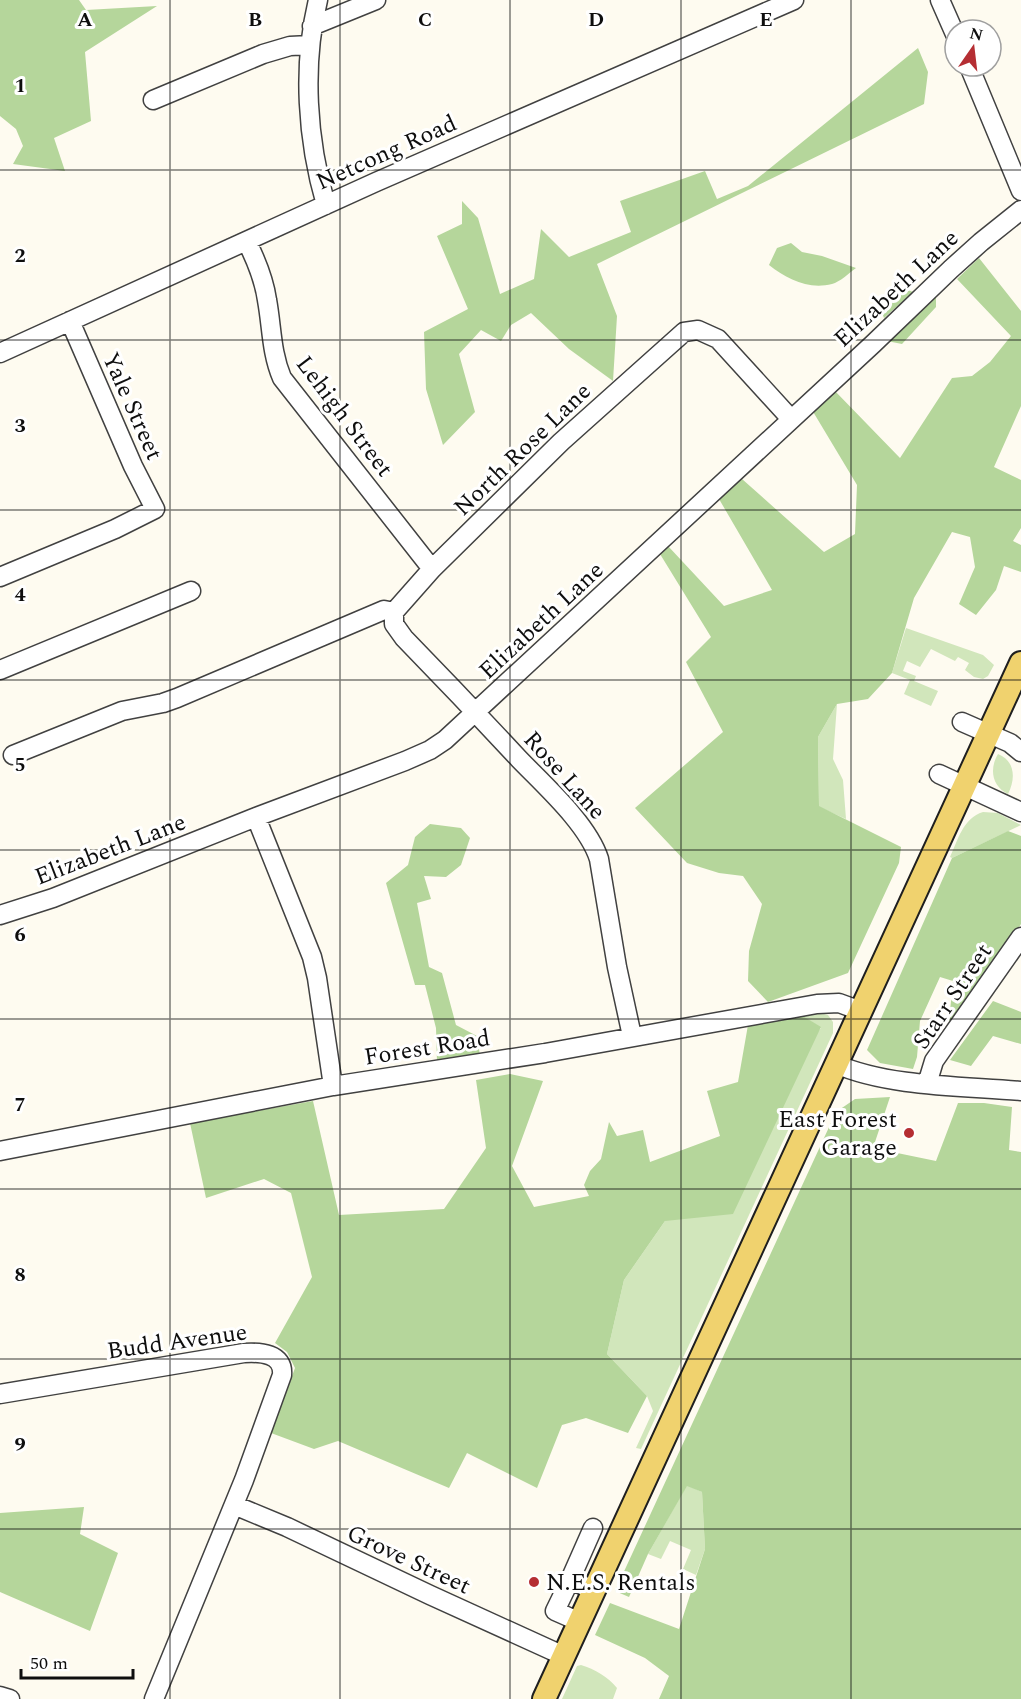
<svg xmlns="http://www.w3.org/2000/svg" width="1021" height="1699" viewBox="0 0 1021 1699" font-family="Spectral,serif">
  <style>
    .green { fill: #d1e6bb }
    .forest { fill: #b5d69b }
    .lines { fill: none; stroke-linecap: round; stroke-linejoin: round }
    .minor-casing { stroke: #414141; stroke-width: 21 }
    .major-casing { stroke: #1f1f1f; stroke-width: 26 }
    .minor { stroke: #fff; stroke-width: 18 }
    .major { stroke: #f0d26e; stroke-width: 22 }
    .grid { fill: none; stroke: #0e0e0e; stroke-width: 1.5; stroke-opacity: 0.55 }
    .poi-dot { fill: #b52e33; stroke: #fff; stroke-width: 2 }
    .labels { text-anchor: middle; stroke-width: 6; stroke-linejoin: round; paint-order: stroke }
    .street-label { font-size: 24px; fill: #0e0e0e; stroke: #fff }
    .poi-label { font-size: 24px; fill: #0e0e0e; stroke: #fff; text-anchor: end }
    .grid-label { font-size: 20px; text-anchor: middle; font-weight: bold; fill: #0e0e0e; stroke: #fff; stroke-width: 6; stroke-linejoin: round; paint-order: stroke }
  </style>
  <rect width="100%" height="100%" fill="#fefbf0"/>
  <path class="green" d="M 906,628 L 983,655 L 994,665 L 988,676 L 983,679 L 974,677 L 965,670 L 969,663 L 958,657 L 955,661 L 931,649 L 920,667 L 907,661 L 903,671 L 916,676 L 914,681 L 938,691 L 931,706 L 904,694 L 910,680 L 892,673 Z
    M 837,704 L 833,759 L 843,780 L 846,819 L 819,807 L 818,737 Z
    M 998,754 C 1015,761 1016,778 1008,794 C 992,786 989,769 998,754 Z
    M 983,812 L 998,813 L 1021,825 L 952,858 L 950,857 C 958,840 963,818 983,812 Z
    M 820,1013 L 828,1015 L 833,1022 L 833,1033 L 641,1449 L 636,1448 L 653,1411 L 647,1396 L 607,1354 L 624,1280 L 665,1221 L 821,1028 L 803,1016 Z
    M 687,1485 L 702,1492 L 705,1549 L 696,1575 L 683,1569 L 691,1550 L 670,1541 L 661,1559 L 648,1554 Z
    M 581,1665 C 595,1669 608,1677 617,1688 L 613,1699 L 562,1699 L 577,1666 Z"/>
  <path class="forest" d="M 0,0 L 79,0 L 86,10 L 157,6 L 85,52 L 91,121 L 54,138 L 65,171 L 13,164 L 23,146 L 16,129 L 0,116 Z
    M 918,48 L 928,72 L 924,104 L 597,264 L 617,316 L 613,381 L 569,349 L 531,313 L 511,325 L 501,341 L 481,330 L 459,354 L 475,412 L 443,445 L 426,389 L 424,332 L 468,309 L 437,236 L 462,224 L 462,201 L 478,218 L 500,294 L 534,279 L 541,229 L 569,257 L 631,232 L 620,201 L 705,171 L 717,199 L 748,186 Z
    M 791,243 L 802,252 L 822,256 L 856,268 C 849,273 840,282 832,284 C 808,290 787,279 769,265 L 777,248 Z
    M 979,258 L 1021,311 L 1021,406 L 994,467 L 1021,480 L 1021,528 L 1013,541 L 1021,545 L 1021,572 L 1004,566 L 996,590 L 976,615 L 959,604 L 975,567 L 970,537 L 952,532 L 914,598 L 892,673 L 868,699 L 837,704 L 818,737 L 819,806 L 901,847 L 899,863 L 848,973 L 768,1002 L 748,981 L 749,951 L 762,904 L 743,876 L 719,873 L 687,863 L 635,808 L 723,732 L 686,662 L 711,637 L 660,554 L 668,546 L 724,606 L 772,590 L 719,499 L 742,479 L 824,552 L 855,534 L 857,485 L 812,410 L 834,390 L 900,458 L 952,378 L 972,376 L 990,362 L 1011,336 L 957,279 Z
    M 896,285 L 913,292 L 884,318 L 878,302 Z
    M 936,293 L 936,307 L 902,344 L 887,341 Z
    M 430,824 L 461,828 L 470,838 L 461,865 L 446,877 L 424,876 L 431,899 L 417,903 L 429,967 L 442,973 L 456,1025 L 477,1036 L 480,1056 L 437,1062 L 436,1028 L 425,985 L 415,985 L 386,883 L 408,865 L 415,837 Z
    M 1008,831 L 1021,836 L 1021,924 L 948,1032 L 953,981 L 940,977 L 920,1021 L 917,1057 L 913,1069 L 880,1063 L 867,1050 L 952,858 Z
    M 993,1001 L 1021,1012 L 1021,1044 L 993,1036 L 971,1066 L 950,1060 Z
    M 803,1016 L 821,1027 L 733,1214 L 665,1221 L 624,1280 L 607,1354 L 647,1396 L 628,1433 L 586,1418 L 562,1425 L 537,1488 L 467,1453 L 449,1488 L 338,1441 L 314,1449 L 271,1433 L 295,1368 L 287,1352 L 275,1343 L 312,1277 L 291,1193 L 264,1179 L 206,1198 L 190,1123 L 313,1101 L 339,1215 L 444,1209 L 486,1148 L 476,1080 L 510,1074 L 543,1081 L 512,1166 L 534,1207 L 589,1196 L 584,1185 L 590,1171 L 601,1159 L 609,1122 L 617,1136 L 643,1130 L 650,1162 L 720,1136 L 707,1091 L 738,1082 L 748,1025 Z
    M 890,1097 L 873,1148 L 936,1161 L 958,1103 L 984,1103 L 1012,1107 L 1009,1150 L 1021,1152 L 1021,1699 L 659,1699 L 669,1676 L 645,1658 L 595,1635 L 610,1603 L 679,1629 L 705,1549 L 702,1492 L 687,1486 L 648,1554 L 629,1597 L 615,1591 L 836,1112 L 855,1099 Z
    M 84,1507 L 80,1534 L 118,1553 L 90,1631 L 0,1592 L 0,1513 Z"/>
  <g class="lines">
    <defs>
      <path id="minor" d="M 318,0 C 302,66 307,140 326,205
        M 940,0 L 955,34
        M 312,26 L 376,0
        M 969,66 L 1021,191
        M 153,100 L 263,54 L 290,46 L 310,45
        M 247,242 C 256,260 264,279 267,300 C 272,327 271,352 282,378 L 432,569
        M 0,353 L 376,182 L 794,0
        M 0,577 L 115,529 L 155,509 L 133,466 L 70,321
        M 0,670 L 191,591
        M 962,722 L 1010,743 L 1021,752
        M 13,755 L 122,711 L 163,703 L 177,698 L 384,610 L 394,612
        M 939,774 L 1021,812
        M 256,817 L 312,957 L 317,978 L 333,1086
        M 0,915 L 53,898 L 256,817 L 405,761 L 430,750 L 445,740 L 873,344 L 951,269 L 981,242 L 1021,210
        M 632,1036 L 617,967 L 599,859 C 588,824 544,785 519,759 C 481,718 443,678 404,638 L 394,624 L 394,612 L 432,569 L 561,442 L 684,332 L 698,330 L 718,339 L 791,419
        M 836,1064 C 888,1087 964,1086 1021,1091
        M 927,1084 L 934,1061 L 1021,937
        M 0,1151 L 333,1086 L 545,1053 L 817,1004 L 839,1003 L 861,1011
        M 0,1394 L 244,1353 C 260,1352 284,1353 282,1375 L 244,1480 L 154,1699
        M 234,1505 L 287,1527 L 430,1595 L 564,1656
        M 570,1580 L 593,1528
        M 580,1622 L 555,1611 L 570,1580 L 594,1590
        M 0,1696 L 10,1699"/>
      <path id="major" d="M 544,1699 L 1021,663"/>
    </defs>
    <use href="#minor" class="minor-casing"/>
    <use href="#major" class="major-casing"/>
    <use href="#minor" class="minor"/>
    <use href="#major" class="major"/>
  </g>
  <path class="grid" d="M 170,0 L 170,1699M 340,0 L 340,1699M 510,0 L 510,1699M 681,0 L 681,1699M 851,0 L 851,1699M 0,170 L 1021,170M 0,340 L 1021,340M 0,510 L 1021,510M 0,680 L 1021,680M 0,850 L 1021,850M 0,1019 L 1021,1019M 0,1189 L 1021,1189M 0,1359 L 1021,1359M 0,1529 L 1021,1529"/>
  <g class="poi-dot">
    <circle cx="909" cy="1133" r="6"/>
    <circle cx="534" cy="1582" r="6"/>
  </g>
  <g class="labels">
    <g class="street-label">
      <text transform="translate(386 152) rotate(-24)" y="8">Netcong Road</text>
      <text transform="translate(896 288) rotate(-43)" y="8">Elizabeth Lane</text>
      <text transform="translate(133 406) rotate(66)" y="8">Yale Street</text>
      <text transform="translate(345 416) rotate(53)" y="8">Lehigh Street</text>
      <text transform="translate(522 449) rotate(-44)" y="8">North Rose Lane</text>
      <text transform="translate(541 620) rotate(-43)" y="8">Elizabeth Lane</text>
      <text transform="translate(565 775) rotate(48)" y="8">Rose Lane</text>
      <text transform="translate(110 849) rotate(-21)" y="8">Elizabeth Lane</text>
      <text transform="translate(952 996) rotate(-56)" y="8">Starr Street</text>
      <text transform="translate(427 1047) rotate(-9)" y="8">Forest Road</text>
      <text transform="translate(177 1341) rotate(-8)" y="8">Budd Avenue</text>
      <text transform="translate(409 1559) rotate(25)" y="8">Grove Street</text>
    </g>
    <g class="poi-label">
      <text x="897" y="1127">East Forest<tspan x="897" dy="28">Garage</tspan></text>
      <text x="546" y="1590" text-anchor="start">N.E.S. Rentals</text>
    </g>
  </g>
  <g class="grid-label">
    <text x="85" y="26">A</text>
    <text x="255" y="26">B</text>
    <text x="425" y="26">C</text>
    <text x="596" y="26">D</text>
    <text x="766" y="26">E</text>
    <text x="20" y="92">1</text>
    <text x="20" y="262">2</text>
    <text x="20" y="432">3</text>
    <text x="20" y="601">4</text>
    <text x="20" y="771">5</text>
    <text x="20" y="941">6</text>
    <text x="20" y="1111">7</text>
    <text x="20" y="1281">8</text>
    <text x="20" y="1451">9</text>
  </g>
  <g transform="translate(973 48) rotate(14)"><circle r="28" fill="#ffffff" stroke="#9f9f9f" stroke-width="1.5"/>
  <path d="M0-4.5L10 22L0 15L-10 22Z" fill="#b52e33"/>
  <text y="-9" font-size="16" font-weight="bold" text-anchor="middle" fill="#0e0e0e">N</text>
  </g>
  <path d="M21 1669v9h112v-9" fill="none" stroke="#0e0e0e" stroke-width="3"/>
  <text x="30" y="1669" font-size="18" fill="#0e0e0e" stroke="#ffffff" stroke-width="4.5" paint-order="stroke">50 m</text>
</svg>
